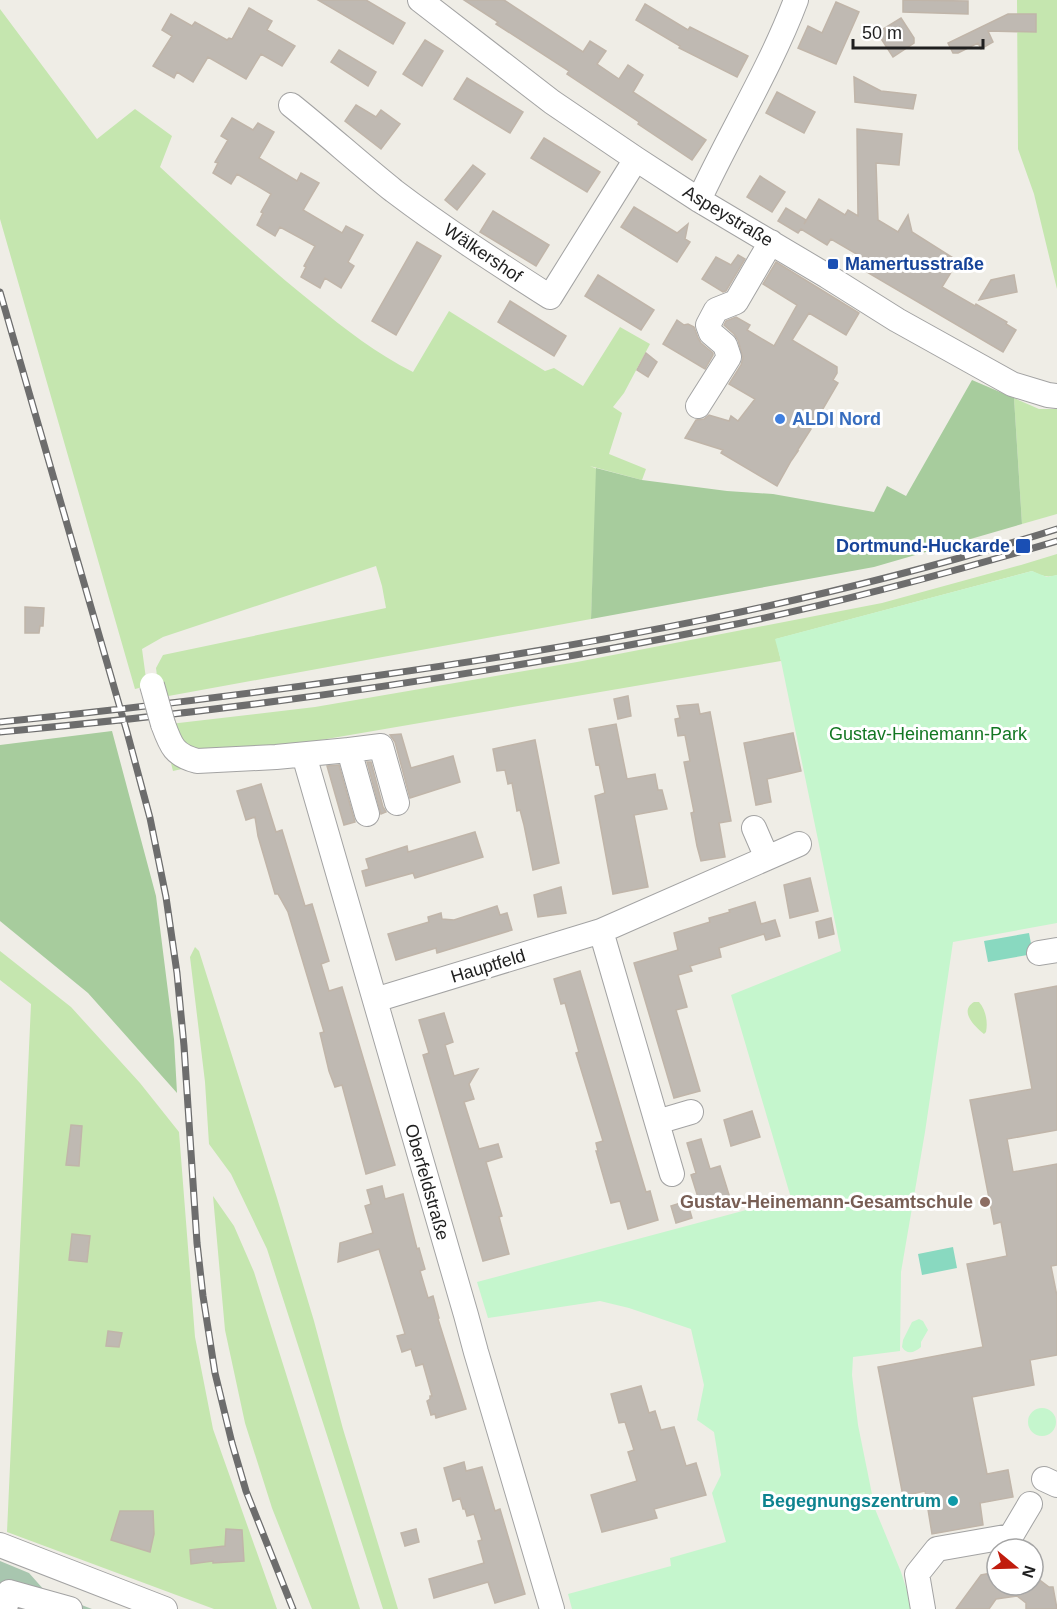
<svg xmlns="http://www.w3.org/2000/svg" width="1057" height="1609" viewBox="0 0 1057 1609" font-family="Helvetica,sans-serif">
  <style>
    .grass { fill: #c5e6af }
    .forest { fill: #a7cc9d }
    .cemetery { fill: #a8c6af }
    .park { fill: #c5f6cd }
    .pitch { fill: #89d9c0 }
    .building { fill: #bfb9b2; stroke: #c0b5a9; stroke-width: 1.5 }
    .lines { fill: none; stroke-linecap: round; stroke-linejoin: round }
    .minor-casing { stroke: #a3a3a3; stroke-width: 26 }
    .minor { stroke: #fff; stroke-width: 24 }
    .rail-casing { stroke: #6d6d6d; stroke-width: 7 }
    .rail { stroke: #fff; stroke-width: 4.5; stroke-dasharray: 14; stroke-linecap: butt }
    .minor-bridge-casing { stroke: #a3a3a3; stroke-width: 26; stroke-linecap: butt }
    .minor-bridge { stroke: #fff; stroke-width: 24 }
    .transit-dot { fill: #1a4fb4; stroke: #fff; stroke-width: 2 }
    .shop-dot { fill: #3f7fe0; stroke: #fff; stroke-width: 2 }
    .education-dot { fill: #8d6e63; stroke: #fff; stroke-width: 2 }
    .culture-dot { fill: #0f9aa8; stroke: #fff; stroke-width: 2 }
    .labels { text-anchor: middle; stroke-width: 6; stroke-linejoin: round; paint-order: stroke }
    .street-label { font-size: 18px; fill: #1f1f1f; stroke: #fff }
    .transit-label { font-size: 18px; font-weight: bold; fill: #164399; stroke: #fff; text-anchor: start }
    .shop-label { font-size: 18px; font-weight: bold; fill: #366cbe; stroke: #fff; text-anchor: start }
    .park-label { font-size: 18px; fill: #137723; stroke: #fff }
    .education-label { font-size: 18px; font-weight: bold; fill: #785e54; stroke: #fff; text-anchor: end }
    .culture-label { font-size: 18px; font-weight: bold; fill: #0d838f; stroke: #fff; text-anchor: end }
  </style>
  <rect width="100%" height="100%" fill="#efede6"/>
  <path class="grass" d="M 1017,0 L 1057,0 L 1057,289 L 1034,194 L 1018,149 Z
    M 0,9 L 97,139 L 135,109 L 172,136 L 160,167 C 210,213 260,261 314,304 C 345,329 377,354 413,372 L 449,311 L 545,371 L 554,368 L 583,386 L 620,327 L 650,344 L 624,393 L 613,407 L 622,413 L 609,454 L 646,469 L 642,480 L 590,466 L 597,469 L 591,619 L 163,697 L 158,684 L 156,668 L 163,655 L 386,608 L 382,586 L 376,566 L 163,637 L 142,649 L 147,686 L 135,689 L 0,219 Z
    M 1014,398 L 1039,409 L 1057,409 L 1057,514 L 1022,524 Z
    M 1057,554 L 1057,575 C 1047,578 1041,576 1032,571 L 776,639 L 781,661 L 280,747 L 173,771 L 167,747 L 170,724 L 315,707 L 577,662 L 882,603 L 1021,565 Z
    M 195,947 L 199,951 L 277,1198 L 314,1321 L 343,1429 L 398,1609 L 383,1609 L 267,1249 L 231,1174 L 209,1144 L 205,1082 L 190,957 Z
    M 0,951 L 71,1007 L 140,1083 L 179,1132 L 195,1337 L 213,1429 L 277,1609 L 214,1609 L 7,1532 L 31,1004 L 0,980 Z
    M 974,1002 L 979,1002 C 986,1010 988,1022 986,1032 L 984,1034 C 974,1026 959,1011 974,1002 Z
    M 213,1196 L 234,1226 L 254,1272 L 360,1609 L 312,1609 L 272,1508 L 245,1423 L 225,1330 Z"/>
  <path class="forest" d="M 972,380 L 1014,398 L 1022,524 L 874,567 L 591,619 L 596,468 L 642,480 L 727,491 L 773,494 L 874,512 L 887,486 L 906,496 Z
    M 112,731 L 156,896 L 174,1039 L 177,1093 L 88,993 L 0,921 L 0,745 Z"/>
  <path class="cemetery" d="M 0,1561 L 29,1573 L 45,1591 L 92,1609 L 0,1609 Z"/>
  <path class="park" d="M 1032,571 L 1047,577 L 1057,575 L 1057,923 L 953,942 L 925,1132 L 901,1272 L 900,1351 L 853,1357 L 852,1375 L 858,1425 L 875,1509 L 901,1572 L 913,1609 L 572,1609 L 568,1594 L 671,1566 L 670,1558 L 726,1542 L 712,1493 L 721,1475 L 714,1432 L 697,1420 L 704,1385 L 691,1329 L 629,1308 L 600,1301 L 488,1318 L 477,1282 L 791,1198 L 731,995 L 841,951 L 781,661 L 775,639 Z
    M 919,1319 L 923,1321 L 928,1330 L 921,1342 L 921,1347 C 914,1353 907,1355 902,1347 L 903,1340 L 912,1322 Z
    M1028 1422a14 14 0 1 1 28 0a14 14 0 1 1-28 0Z"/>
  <path class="pitch" d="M 1029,933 L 1033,954 L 988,962 L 984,941 Z
    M 953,1247 L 957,1268 L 922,1275 L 918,1254 Z"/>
  <path class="building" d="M 318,0 L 366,0 L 405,23 L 393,44 Z
    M 464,0 L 504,0 L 583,52 L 590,41 L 606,51 L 597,64 L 619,79 L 628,65 L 643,75 L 633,92 L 706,140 L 692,160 L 638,124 L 639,122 L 567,74 L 569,71 L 496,24 L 498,22 Z
    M 903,0 L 968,1 L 968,14 L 903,12 Z
    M 836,2 L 859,12 L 836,64 L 798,48 L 808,26 L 822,33 Z
    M 645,4 L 688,30 L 690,27 L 748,56 L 737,77 L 679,48 L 680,46 L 636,20 Z
    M 249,8 L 272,21 L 267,30 L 295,46 L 282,66 L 261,54 L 246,79 L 208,57 L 193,82 L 177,72 L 174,78 L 153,66 L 172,36 L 162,30 L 171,14 L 192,26 L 195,22 L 227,40 L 229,38 L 232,39 Z
    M 1008,14 L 1036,14 L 1036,32 L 988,31 L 993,42 L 981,49 L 978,43 L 958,53 L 953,53 L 948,43 Z
    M 901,18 L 914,38 L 914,43 L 893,57 L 880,37 L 880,31 Z
    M 425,40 L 443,51 L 422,86 L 403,74 Z
    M 339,50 L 376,72 L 368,86 L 331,62 Z
    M 854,77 L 881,91 L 916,95 L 913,109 L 855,102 Z
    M 467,78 L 523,112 L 510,133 L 454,99 Z
    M 777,92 L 815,112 L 804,133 L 766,113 Z
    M 356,105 L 376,117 L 381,110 L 400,124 L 381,149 L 345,121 Z
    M 232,118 L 253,130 L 258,123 L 274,132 L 259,158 L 297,181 L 301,173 L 319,183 L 303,210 L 342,233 L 346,226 L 363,235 L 348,262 L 354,266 L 341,288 L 325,278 L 320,288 L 301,277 L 306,267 L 304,266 L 315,246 L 280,227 L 275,236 L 257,225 L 263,213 L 261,212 L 271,194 L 237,174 L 231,184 L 213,173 L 218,163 L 215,162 L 228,140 L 221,136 Z
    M 857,129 L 902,134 L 899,165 L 876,163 L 878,220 L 898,232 L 908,215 L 912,232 L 958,261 L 942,287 L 975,306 L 976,304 L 1007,322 L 1006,324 L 1016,330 L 1003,352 L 860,268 L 865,259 L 831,239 L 827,245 L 801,229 L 798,233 L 778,221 L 786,208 L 806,220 L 804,224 L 819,199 L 845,215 L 848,210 L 858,216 Z
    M 544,138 L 600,172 L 587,192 L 531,158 Z
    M 473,165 L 485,174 L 457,210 L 445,200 Z
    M 760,176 L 785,192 L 772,212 L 747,197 Z
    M 634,207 L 677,233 L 688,224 L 685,239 L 690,242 L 677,262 L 621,227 Z
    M 493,211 L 549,245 L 536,266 L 480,232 Z
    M 417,242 L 441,256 L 396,335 L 372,321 Z
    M 738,255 L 745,259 L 726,291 L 723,292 L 702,279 L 716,257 L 731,265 Z
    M 776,262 L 859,313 L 846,335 L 809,313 L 792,340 L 837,367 L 837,373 L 833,380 L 838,383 L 817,419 L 809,428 L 811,429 L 797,451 L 798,451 L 791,461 L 777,486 L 721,453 L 723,450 L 685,438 L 696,420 L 704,419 L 709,415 L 729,421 L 731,416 L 738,421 L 755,399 L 729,384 L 741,365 L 743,358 L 738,340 L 734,334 L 724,325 L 726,321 L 736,317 L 750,325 L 747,330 L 774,346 L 797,305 L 763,284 Z
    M 598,275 L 654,310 L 641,330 L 585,296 Z
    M 1014,275 L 1017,292 L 979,300 L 991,280 Z
    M 510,301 L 566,336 L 554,356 L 498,322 Z
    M 677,320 L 684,325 L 688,324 L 694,327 L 698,338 L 701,343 L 713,353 L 713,355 L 705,369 L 663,344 Z
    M 646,353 L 657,362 L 648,377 L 637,370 Z
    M 25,607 L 44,608 L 43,626 L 40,626 L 39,633 L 25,633 Z
    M 628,696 L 631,716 L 618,719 L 614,699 Z
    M 698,704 L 700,714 L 710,712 L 731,821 L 719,823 L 725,857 L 701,861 L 697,846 L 691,813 L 694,812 L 684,762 L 690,761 L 685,735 L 678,736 L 675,719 L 680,718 L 677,706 Z
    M 616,724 L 627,779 L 655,774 L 658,790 L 662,790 L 667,809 L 634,815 L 648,887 L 613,894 L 595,796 L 605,793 L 599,764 L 596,765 L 589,729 Z
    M 793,733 L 801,771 L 767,779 L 771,802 L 756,805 L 744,743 Z
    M 401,734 L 411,768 L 453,756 L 460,782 L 410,798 L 395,742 L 390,735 Z
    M 535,740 L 559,863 L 533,870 L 524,825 L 520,810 L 517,811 L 512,783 L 508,784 L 505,770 L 497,771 L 493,749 Z
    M 367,762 L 371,762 L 383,807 L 386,812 L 381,814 Z
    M 339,765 L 355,822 L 344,825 L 327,766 Z
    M 261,784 L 276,832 L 282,830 L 305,906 L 312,904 L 329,961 L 321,964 L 329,991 L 342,987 L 395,1165 L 366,1174 L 342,1085 L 335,1087 L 329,1071 L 320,1033 L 324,1032 L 288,912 L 278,894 L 275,894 L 258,836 L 255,817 L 246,820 L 237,791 Z
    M 475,832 L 483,857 L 415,878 L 413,873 L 366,886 L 362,871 L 369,869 L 366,859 L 407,846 L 408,852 Z
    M 810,878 L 818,911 L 790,918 L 784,885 Z
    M 561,887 L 566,913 L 538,917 L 534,895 Z
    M 755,902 L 761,924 L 775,920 L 780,936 L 766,940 L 764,934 L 719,948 L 721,957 L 690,966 L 692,971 L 678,975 L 687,1007 L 676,1010 L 700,1091 L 674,1098 L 634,963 L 678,950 L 674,933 L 710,922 L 709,918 L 730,912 L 729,910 Z
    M 497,906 L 500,915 L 507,913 L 512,930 L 437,953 L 436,948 L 396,960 L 388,934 L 429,922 L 428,917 L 441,913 L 442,919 L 454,920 Z
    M 831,918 L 834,934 L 819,938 L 816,922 Z
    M 580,971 L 646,1192 L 650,1191 L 658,1220 L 628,1229 L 620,1201 L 611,1203 L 596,1151 L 598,1151 L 596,1143 L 603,1141 L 576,1053 L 579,1052 L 565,1003 L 561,1004 L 554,979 Z
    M 1057,986 L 1057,1130 L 1007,1139 L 1013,1172 L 1057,1164 L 1057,1265 L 1051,1266 L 1057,1296 L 1057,1355 L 1030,1360 L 1034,1385 L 972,1397 L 987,1474 L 1008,1470 L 1013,1497 L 980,1503 L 983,1525 L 932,1534 L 925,1491 L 903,1496 L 878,1367 L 983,1347 L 967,1264 L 1007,1256 L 1001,1222 L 994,1224 L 970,1100 L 1032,1089 L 1015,994 Z
    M 444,1013 L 453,1042 L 445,1045 L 454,1076 L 478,1069 L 469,1084 L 474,1099 L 464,1102 L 479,1149 L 498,1144 L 502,1157 L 486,1162 L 502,1216 L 499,1217 L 509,1254 L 483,1261 L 423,1055 L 429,1053 L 419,1020 Z
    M 752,1111 L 760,1137 L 731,1146 L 724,1120 Z
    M 71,1125 L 82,1126 L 79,1166 L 66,1165 Z
    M 701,1139 L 710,1169 L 720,1166 L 730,1198 L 724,1200 L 724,1204 L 702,1210 L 691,1175 L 696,1173 L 687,1143 Z
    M 382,1186 L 385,1199 L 403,1194 L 417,1249 L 419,1248 L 425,1269 L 420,1271 L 428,1298 L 433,1296 L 439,1318 L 438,1319 L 466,1409 L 436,1418 L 435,1414 L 431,1415 L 427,1401 L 430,1399 L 430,1396 L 432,1396 L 423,1364 L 416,1366 L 411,1349 L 402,1352 L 397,1336 L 405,1334 L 379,1249 L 338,1262 L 340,1243 L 373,1233 L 365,1206 L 371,1204 L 367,1190 Z
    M 687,1201 L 692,1218 L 676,1223 L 671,1206 Z
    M 72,1234 L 90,1236 L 87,1262 L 69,1260 Z
    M 108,1331 L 122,1333 L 119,1347 L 106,1346 Z
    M 641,1386 L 649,1413 L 655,1411 L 661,1430 L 674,1427 L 686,1466 L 696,1463 L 706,1495 L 654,1509 L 657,1518 L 602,1532 L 591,1495 L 637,1481 L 628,1452 L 634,1450 L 625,1422 L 619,1423 L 611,1394 Z
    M 464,1462 L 466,1471 L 482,1467 L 495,1511 L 500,1509 L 525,1594 L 495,1603 L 488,1582 L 434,1598 L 429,1579 L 484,1563 L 478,1541 L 482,1540 L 474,1514 L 467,1516 L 465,1509 L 463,1509 L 460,1498 L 453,1501 L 444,1468 Z
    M 120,1511 L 153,1511 L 154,1534 L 150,1552 L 111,1540 Z
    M 226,1529 L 242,1530 L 244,1561 L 213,1563 L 213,1561 L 191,1564 L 190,1550 L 225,1546 Z
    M 416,1529 L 419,1542 L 405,1546 L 401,1533 Z
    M 997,1572 L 997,1585 L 1033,1585 L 1033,1575 L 1049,1587 L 1053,1587 L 1057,1609 L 1026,1609 L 1026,1603 L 1017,1596 L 996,1599 L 989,1609 L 956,1609 L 981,1575 Z"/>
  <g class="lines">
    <defs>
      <path id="minor" d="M 420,0 L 552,102 L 636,159 L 699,200 L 827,276 L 897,320 L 1012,384 L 1048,395 L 1057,396
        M 291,105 C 326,133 359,163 394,191 C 444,229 497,263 550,297 L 636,159
        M 699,200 C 730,133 770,69 796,0
        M 698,406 L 729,357 L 725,345 L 711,333 L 708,325 L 716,310 L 736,302 L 771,242
        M 163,724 C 171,746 174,755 197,761 L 276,757 L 349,750 L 367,814
        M 349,750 L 381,746 L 397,803
        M 304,755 L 466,1315 L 476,1352 L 552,1609
        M 754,828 L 767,858
        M 601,931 L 672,1174
        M 1039,953 L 1057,950
        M 375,1000 L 601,931 L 799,844
        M 657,1122 L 691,1112
        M 1044,1479 L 1057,1485
        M 0,1545 L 165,1609
        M 5,1609 L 9,1592 L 70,1609
        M 923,1609 L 917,1574 L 937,1549 L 1011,1536 L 1030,1504"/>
    </defs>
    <use href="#minor" class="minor-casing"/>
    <use href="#minor" class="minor"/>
    <defs>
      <path id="rail" d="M 0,292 L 127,732 L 150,818 L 166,897 L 177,973 L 184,1046 L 197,1243 L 203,1296 L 215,1373 L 232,1443 L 246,1491 L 293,1609
        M 0,722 C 120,710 240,695 360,678 C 596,645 829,601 1057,529
        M 0,732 C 240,710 480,676 717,628 C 831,605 945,574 1057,541"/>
    </defs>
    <use href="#rail" class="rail-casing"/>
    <use href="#rail" class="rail"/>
    <defs>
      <path id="minor-bridge" d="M 152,685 L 163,724"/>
    </defs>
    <use href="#minor-bridge" class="minor-bridge-casing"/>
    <use href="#minor-bridge" class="minor-bridge"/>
  </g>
  <g class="transit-dot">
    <rect x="827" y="258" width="12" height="12" rx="3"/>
    <rect x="1015" y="538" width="16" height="16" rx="3"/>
  </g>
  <circle class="shop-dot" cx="780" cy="419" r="6"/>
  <circle class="education-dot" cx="985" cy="1202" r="6"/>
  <circle class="culture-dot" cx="953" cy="1501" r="6"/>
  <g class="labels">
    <g class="street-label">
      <text transform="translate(728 216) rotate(31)" y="6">Aspeystraße</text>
      <text transform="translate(483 253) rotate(34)" y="6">Wälkershof</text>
      <text transform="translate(488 966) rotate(-17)" y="6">Hauptfeld</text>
      <text transform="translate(427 1182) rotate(74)" y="6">Oberfeldstraße</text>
    </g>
    <g class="transit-label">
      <text x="845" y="270">Mamertusstraße</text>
      <text x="1010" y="552" text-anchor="end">Dortmund-Huckarde</text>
    </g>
    <g class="shop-label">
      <text x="792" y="425">ALDI Nord</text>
    </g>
    <g class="park-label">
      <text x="928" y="740">Gustav-Heinemann-Park</text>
    </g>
    <g class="education-label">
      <text x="973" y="1208">Gustav-Heinemann-Gesamtschule</text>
    </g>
    <g class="culture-label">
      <text x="941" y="1507">Begegnungszentrum</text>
    </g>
  </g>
  <g transform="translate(1015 1567) rotate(109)"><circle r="28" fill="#ffffff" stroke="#a5a5a5" stroke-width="1.5"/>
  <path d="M0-4.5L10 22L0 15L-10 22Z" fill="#c01c0d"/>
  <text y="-9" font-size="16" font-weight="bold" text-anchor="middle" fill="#1f1f1f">N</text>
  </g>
  <path d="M853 39v9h130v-9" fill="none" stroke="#1f1f1f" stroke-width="3"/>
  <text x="862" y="39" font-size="18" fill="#1f1f1f" stroke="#ffffff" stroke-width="4.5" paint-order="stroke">50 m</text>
</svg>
